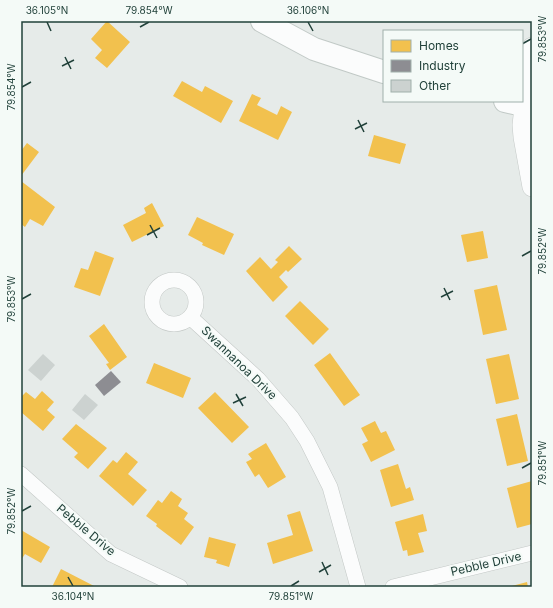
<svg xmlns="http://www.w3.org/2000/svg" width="553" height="608" viewBox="0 0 553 608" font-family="Inter,sans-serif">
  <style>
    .homes { fill: #f2c14e }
    .industry { fill: #8d8d92 }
    .building { fill: #ccd2d0 }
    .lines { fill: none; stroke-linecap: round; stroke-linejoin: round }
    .minor-casing { stroke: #c3c8c6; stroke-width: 16 }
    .tertiary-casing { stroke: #c3c8c6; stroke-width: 20 }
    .secondary-casing { stroke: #c1c9c6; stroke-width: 24 }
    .minor { stroke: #fbfcfc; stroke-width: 15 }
    .tertiary { stroke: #fbfcfc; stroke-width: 19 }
    .secondary { stroke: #fbfcfc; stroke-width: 22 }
    .ticks { fill: none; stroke: #21413a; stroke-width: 1.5 }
    .labels { text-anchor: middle; stroke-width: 4; stroke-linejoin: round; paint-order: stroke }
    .street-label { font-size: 12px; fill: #21413a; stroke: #f4faf7 }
    .neatline { fill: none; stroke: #21413a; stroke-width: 1.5 }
    .ticks-label { font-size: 10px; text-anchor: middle; fill: #21413a }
  </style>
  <rect width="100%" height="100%" fill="#e6ebe9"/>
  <path class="homes" d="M 107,21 L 130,42 L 107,68 L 95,58 L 102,50 L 91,39 Z
    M 182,81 L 202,92 L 205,86 L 233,101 L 221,123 L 173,96 Z
    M 252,94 L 261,98 L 257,105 L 277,115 L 281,106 L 292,112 L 278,140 L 239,121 Z
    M 374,135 L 406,144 L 400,164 L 368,156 Z
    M 27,143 L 39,152 L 21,176 L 21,151 Z
    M 21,181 L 55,207 L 43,226 L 30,219 L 25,227 L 21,224 Z
    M 152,203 L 164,226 L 132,242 L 123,225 L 146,213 L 144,208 Z
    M 197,217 L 234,234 L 224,255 L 202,245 L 203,243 L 188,235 Z
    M 483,231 L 488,258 L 467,262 L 461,235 Z
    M 289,246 L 302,259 L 288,272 L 286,270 L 279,277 L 288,287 L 273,302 L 246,271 L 260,257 L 271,269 L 278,262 L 275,260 Z
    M 95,251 L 114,258 L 100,296 L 74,287 L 81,268 L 88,270 Z
    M 497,285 L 507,330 L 483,335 L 474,290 Z
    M 300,301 L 329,329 L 313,345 L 285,316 Z
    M 104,324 L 127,357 L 110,370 L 106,364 L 109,363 L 89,336 Z
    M 330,353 L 360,395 L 344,406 L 314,365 Z
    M 509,354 L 519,399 L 496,404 L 486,359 Z
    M 154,363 L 191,378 L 183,398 L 146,383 Z
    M 42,391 L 54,402 L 47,410 L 55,417 L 43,431 L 21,412 L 21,397 L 26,392 L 35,399 Z
    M 215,392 L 249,427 L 232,443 L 198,408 Z
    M 517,414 L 528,461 L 507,466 L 496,419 Z
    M 375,421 L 381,433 L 386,431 L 395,450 L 371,462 L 362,444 L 368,441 L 361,428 Z
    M 76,424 L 107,448 L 88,469 L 74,457 L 78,453 L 62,439 Z
    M 266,443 L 286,477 L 268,488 L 259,474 L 255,477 L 246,462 L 252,459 L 248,454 Z
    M 126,452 L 138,462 L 128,474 L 147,490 L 133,506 L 99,476 L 113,460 L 117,463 Z
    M 398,464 L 406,489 L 410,487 L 414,500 L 391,507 L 380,470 Z
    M 532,481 L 532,524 L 517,528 L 507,488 Z
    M 171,491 L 182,499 L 178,506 L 188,513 L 184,519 L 194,527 L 181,545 L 156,526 L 157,524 L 146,516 L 158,500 L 162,503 Z
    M 300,511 L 313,551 L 273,564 L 267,543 L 293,535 L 287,515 Z
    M 423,514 L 427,531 L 418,533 L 424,552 L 408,556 L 407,550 L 403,551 L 395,522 Z
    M 21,530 L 50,547 L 41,563 L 25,554 L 21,560 Z
    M 209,537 L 236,544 L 229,567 L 216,563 L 217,560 L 204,557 Z
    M 61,569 L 96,587 L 52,587 Z
    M 527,582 L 528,587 L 508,587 Z"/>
  <path class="industry" d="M 111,371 L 121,382 L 104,396 L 95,385 Z"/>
  <path class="building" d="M 43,354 L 55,365 L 41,381 L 28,370 Z
    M 85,394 L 98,405 L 84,420 L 72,410 Z"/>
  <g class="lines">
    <defs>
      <path id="minor" d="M152 302a22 22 0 1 1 44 0a22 22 0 1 1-44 0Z
        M 190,317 L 258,379 L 292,418 L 307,441 L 330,487 L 358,587
        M 21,474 L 111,554 L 180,587
        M 393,587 L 532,553"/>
      <path id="tertiary" d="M 532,47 L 528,71 L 522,125 L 523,137 L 532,187"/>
      <path id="secondary" d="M 262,21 L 314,49 L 384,72
        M 505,101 L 532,107"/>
    </defs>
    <use href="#minor" class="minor-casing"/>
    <use href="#tertiary" class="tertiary-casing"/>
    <use href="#secondary" class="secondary-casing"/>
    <use href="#minor" class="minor"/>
    <use href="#tertiary" class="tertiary"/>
    <use href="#secondary" class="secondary"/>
  </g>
  <path class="ticks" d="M 47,22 L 51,31M 308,22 L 313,31M 140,27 L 149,22M 522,44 L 531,39M 65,57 L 71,69M 62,66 L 74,60M 22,87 L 31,82M 358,120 L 364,132M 355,129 L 367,123M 150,225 L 157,238M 147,235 L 160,228M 522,256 L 531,251M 444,288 L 450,300M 441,297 L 453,291M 22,299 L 31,294M 236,394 L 243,406M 233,403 L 246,397M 522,468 L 531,463M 22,511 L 31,506M 322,562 L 328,575M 319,572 L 331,565M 68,577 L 73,586M 291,586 L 299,581"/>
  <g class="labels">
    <g class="street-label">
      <text transform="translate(239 363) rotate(44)" y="4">Swannanoa Drive</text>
      <text transform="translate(86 530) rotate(40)" y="4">Pebble Drive</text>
      <text transform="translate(486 564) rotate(-13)" y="4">Pebble Drive</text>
    </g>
  </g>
  <rect width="553" height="608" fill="none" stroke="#f4faf7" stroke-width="44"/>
  <rect x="383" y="30" width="140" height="72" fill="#f4faf7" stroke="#a0b0ab"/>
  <rect x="391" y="40" width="20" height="12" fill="#f2c14e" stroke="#a0b0ab"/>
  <text x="419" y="50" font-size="12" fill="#21413a">Homes</text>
  <rect x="391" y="60" width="20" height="12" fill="#8d8d92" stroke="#a0b0ab"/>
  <text x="419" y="70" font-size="12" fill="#21413a">Industry</text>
  <rect x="391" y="80" width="20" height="12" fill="#ccd2d0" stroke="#a0b0ab"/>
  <text x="419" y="90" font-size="12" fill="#21413a">Other</text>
  <rect x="22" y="22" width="509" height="564" class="neatline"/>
  <g class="ticks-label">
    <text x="47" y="14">36.105°N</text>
    <text x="149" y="14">79.854°W</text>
    <text x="308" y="14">36.106°N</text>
    <text transform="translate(542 39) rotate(-90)" y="4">79.853°W</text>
    <text transform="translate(11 87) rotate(-90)" y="4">79.854°W</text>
    <text transform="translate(542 251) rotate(-90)" y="4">79.852°W</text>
    <text transform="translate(11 299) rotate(-90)" y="4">79.853°W</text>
    <text transform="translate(542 463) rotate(-90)" y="4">79.851°W</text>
    <text transform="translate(11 511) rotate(-90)" y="4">79.852°W</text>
    <text x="73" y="600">36.104°N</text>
    <text x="291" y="600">79.851°W</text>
  </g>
</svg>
